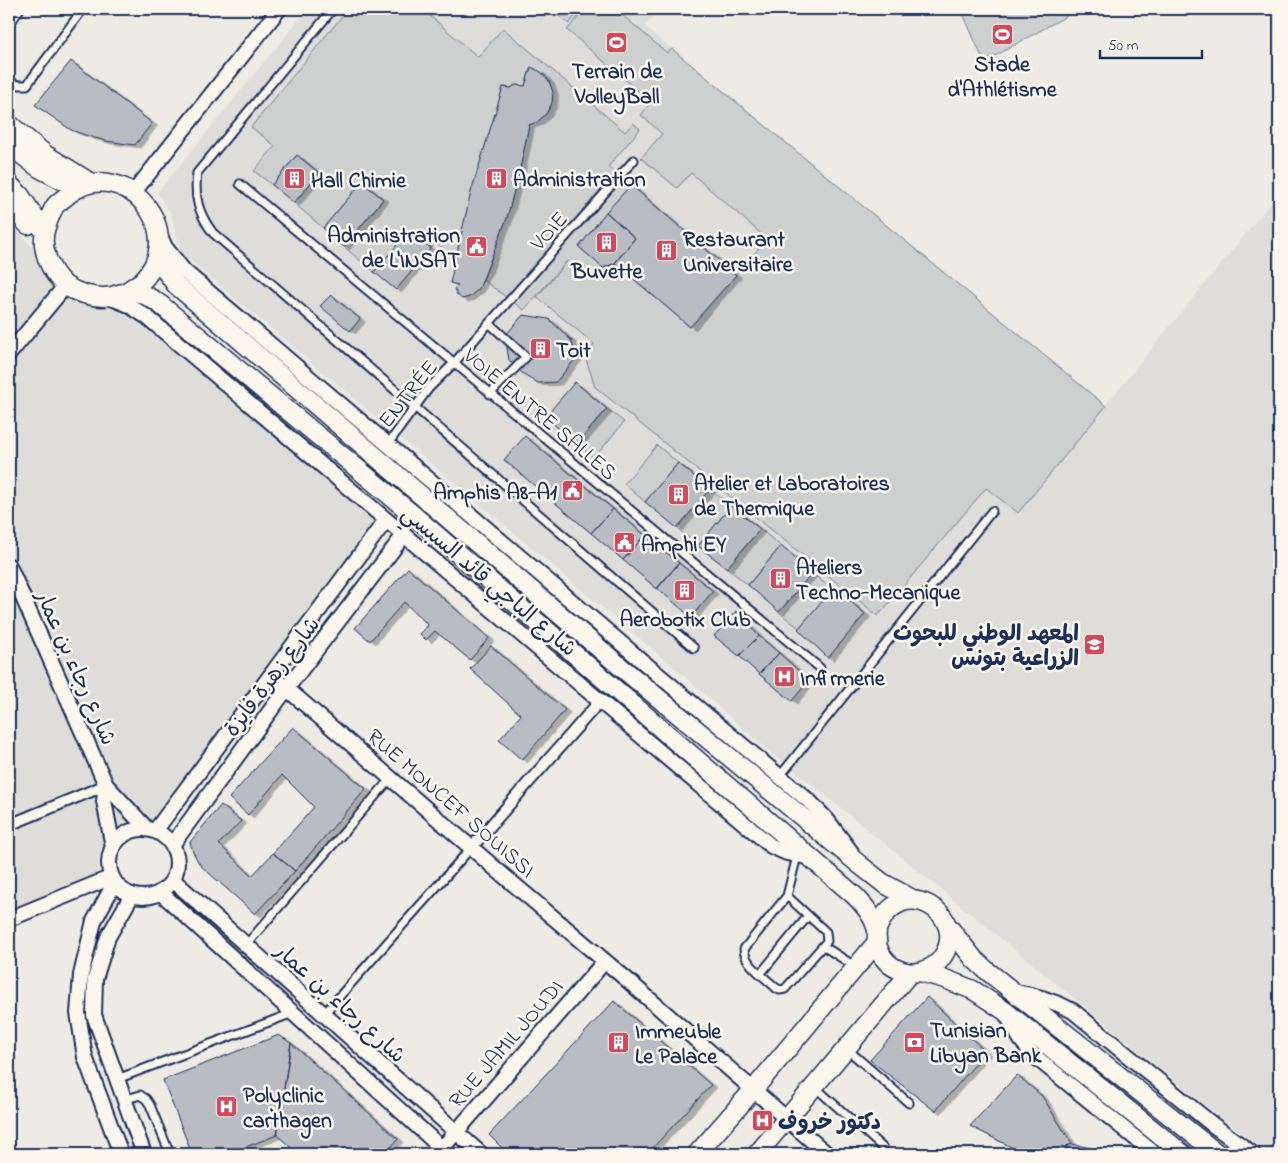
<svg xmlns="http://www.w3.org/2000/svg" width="1288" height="1163" viewBox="0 0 1288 1163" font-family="'Indie Flower','Playpen Sans Arabic',sans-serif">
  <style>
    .built { fill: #deddda }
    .green { fill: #cecfcf; stroke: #747f96 }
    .building { fill: #b9bcc3; stroke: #1b2f5e; filter: url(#shadow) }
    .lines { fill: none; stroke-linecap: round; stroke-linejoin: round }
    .service-casing { stroke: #1b2f5e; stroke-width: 11 }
    .pedestrian-casing { stroke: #1b2f5e; stroke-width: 14 }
    .minor-casing { stroke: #1b2f5e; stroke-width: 18 }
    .tertiary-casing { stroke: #1b2f5e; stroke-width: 21 }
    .service { stroke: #fbf7ec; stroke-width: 7 }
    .pedestrian { stroke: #fbf7ec; stroke-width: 10 }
    .minor { stroke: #fbf7ec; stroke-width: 14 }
    .tertiary { stroke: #fbf7ec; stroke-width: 18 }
    .labels { text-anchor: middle; stroke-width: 5; stroke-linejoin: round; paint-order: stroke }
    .poi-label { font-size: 22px; font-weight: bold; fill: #1b2f5e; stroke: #fbf7ec; text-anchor: start }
    .street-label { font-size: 22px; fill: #1b2f5e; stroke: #fbf7ec }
  </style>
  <defs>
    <filter id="shadow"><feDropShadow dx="5.5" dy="3" stdDeviation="0" flood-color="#0004"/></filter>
  </defs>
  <rect width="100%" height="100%" fill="#eeebe4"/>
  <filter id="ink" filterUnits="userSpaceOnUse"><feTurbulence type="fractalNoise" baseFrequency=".02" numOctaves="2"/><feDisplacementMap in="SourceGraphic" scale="10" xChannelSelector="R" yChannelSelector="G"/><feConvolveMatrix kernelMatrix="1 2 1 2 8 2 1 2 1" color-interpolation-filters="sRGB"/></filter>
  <g filter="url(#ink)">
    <path class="built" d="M 308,9 L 659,9 L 645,27 L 1105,406 L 1279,193 L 1279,1154 L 1271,1154 L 1220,1117 L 803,777 L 772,754 L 690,681 L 181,253 L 171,213 L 157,193 Z
      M 9,219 L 34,250 L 42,267 L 66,294 L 86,305 L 106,304 L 140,321 L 375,521 L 151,823 L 123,826 L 101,850 L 97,877 L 9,913 Z"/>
    <path class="green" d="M 348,9 L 422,9 L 478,57 L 503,28 L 625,132 L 633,123 L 640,129 L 608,167 L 631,185 L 579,247 L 603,268 L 615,263 L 690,327 L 767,239 L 691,173 L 677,188 L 641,158 L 662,134 L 641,115 L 651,102 L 567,30 L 585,9 L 615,9 L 667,53 L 672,49 L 1106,406 L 1018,513 L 986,488 L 878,616 L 595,387 L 585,356 L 594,344 L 537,297 L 568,260 L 524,310 L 483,280 L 507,218 L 521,164 L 529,125 C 560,114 560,81 531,67 L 525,86 L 515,85 L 511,88 L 503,87 L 456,258 L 436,243 L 431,248 L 409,231 L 374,272 L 344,247 L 383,199 L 362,182 L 323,228 L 294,203 L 319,173 L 297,155 L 272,185 L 254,171 L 275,146 L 251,127 Z
      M 551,9 L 581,9 L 569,24 Z
      M 961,9 L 1079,9 L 984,62 Z
      M 607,409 L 624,422 L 594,458 L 577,444 Z
      M 657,445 L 678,463 L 645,502 L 624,484 Z
      M 710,489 L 731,506 L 698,546 L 677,528 Z
      M 760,529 L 781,546 L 748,585 L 727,568 Z
      M 812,573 L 833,590 L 800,629 L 779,612 Z"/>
    <path class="building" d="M 71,61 L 152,123 L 135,145 L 106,141 L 88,136 L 71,130 L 35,105 Z
      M 531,67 L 541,72 L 549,81 L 553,92 L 552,103 L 546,114 L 537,122 L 529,125 L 521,164 L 507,218 L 479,289 L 469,297 L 462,299 L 457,295 L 454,289 L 458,285 L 450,283 L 471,192 L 503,87 L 511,88 L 515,85 L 525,86 Z
      M 297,155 L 319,173 L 294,203 L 272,185 Z
      M 362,182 L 383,199 L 344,247 L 323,228 Z
      M 631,185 L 736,275 L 690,327 L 615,263 L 635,238 L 606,212 Z
      M 606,212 L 635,238 L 615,263 L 603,268 L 579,247 Z
      M 409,231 L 431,248 L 396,290 L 374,272 Z
      M 331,295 L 360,319 L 350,331 L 320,306 Z
      M 523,315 L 549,319 L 571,340 L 577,357 L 556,382 L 538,383 L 522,373 L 509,360 L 505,336 Z
      M 575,382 L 607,409 L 577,444 L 545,417 Z
      M 525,436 L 613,509 L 591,533 L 504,460 Z
      M 678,463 L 710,489 L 677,528 L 645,502 Z
      M 731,506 L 760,529 L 727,568 L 698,546 Z
      M 613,509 L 645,535 L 623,560 L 591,533 Z
      M 645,535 L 679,563 L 657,589 L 623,560 Z
      M 781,546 L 812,573 L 779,612 L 748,585 Z
      M 679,563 L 713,591 L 691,617 L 657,588 Z
      M 408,568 L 489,638 L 470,660 L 435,631 L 426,640 L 420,634 L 428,625 L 404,602 L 370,641 L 355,628 Z
      M 834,587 L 865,614 L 828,658 L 798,629 Z
      M 736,611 L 759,636 L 739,656 L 714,636 Z
      M 759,636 L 779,653 L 759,674 L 739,656 Z
      M 491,646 L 565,710 L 522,760 L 499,740 L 521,715 L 470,669 Z
      M 779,653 L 809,680 L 792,701 L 759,674 Z
      M 293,727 L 366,789 L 295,871 L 273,853 L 314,807 L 282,775 L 248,815 L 229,798 Z
      M 221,805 L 241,821 L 219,844 L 252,876 L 273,853 L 295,871 L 255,914 L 200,865 L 193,852 L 190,842 Z
      M 927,997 L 986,1052 L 935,1111 L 870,1060 Z
      M 614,1001 L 711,1085 L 647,1154 L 508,1154 L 489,1135 Z
      M 279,1035 L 291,1043 L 277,1135 L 227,1154 L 192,1154 L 163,1080 Z
      M 291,1043 L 398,1139 L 385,1154 L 298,1154 L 277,1135 Z
      M 1017,1075 L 1042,1096 L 1072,1144 L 1048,1154 L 1025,1154 L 970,1126 Z
      M 1072,1144 L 1114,1153 L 1113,1154 L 1048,1154 Z"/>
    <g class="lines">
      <defs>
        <path id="service" d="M 333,9 L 197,173 C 194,197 198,213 213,233 L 694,648
          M 9,25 L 20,9
          M 9,82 L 19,85 L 27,85 L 83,9
          M 240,184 L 820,668
          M 489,323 L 526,357 L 490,394
          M 388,444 L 429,388 L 453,364 L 634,160
          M 780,776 L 992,511
          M 787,896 L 826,932 L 827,941 L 785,989 L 780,990 L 776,988 C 766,978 744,964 744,949 L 787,896 L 797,856
          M 246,945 L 391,778
          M 823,946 L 856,967
          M 761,973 L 808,916
          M 323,1015 L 471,848
          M 847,1049 L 909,1103
          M 117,1079 L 293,1013
          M 815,1087 L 883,1148
          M 124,1100 L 140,1095 L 146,1099 L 150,1105 L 170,1154"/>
        <path id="pedestrian" d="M 9,825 L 106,785
          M 471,848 L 600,701"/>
        <path id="minor" d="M 134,192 L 279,9
          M 159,234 L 165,247 L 184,271 L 642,661 L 810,802 L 827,820 L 851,852
          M 109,297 L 127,304 L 147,317 L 771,846 L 787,853 L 811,858
          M 9,354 L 66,285
          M 9,566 L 106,785 L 147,829
          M 271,675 L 504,876 L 625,978 L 827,1154
          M 106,785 L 104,801 L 113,847
          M109 863a34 34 0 1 1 68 0a34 34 0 1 1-68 0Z
          M 155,831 L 386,520
          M 172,845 L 287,688 L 404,535
          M 173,880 L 481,1154
          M 115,882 L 94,921 L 81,975 L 78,1013 L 85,1057 L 121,1154
          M 160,892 L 448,1154
          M 132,895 L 108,937 L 95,979 L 94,1015 L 144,1154
          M 9,919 L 112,877
          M 1014,992 C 1036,995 1054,1001 1073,1011 L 1213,1125 L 1253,1154
          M 1006,1014 L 1021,1040 L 1033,1055 L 1155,1154
          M 437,1154 L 605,961"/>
        <path id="tertiary" d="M 9,124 L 46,155 L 91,183
          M 9,145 L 39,168 L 77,188
          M 9,184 L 20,195 L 44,231
          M 9,203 L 28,225
          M 158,250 L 162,266 L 176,285 L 622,668 L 860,865 L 883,883 L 914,900
          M 126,292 C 131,288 137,285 142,281 C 192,230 121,153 69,194 C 65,198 58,202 55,206 C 51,212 49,220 46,227 C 39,247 50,272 65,285 C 77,294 98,299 112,296 C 119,294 126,291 134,292 C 144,293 153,299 161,305 L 412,514 L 855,896 C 863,904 873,916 876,927 C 878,931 876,935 877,939 C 877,948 881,956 887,962 C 896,971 911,975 923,971 C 932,968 938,964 943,956 C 970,915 901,870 877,929
          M 947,925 L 974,959 L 986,970 L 1218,1154
          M 920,972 L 945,979 L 973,990 L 1005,1011 L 1183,1154
          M 697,1154 L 754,1089 L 877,942
          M 757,1154 L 910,973"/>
      </defs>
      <use href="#service" class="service-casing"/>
      <use href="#pedestrian" class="pedestrian-casing"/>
      <use href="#minor" class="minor-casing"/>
      <use href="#tertiary" class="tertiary-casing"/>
      <use href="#service" class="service"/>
      <use href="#pedestrian" class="pedestrian"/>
      <use href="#minor" class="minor"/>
      <use href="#tertiary" class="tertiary"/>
    </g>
  </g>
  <defs>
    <symbol id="stadium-square" viewBox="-11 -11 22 22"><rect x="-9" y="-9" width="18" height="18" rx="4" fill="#d1495b" stroke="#fbf7ec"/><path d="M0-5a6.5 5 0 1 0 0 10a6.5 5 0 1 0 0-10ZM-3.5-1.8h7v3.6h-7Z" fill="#fff"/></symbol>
    <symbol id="building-square" viewBox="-11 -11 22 22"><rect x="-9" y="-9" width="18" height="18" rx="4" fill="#d1495b" stroke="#fbf7ec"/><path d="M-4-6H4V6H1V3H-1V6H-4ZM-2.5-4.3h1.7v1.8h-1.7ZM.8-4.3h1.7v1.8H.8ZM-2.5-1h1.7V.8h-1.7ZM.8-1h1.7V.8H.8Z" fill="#fff"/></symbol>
    <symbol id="civic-square" viewBox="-11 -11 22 22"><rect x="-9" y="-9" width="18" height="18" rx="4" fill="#d1495b" stroke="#fbf7ec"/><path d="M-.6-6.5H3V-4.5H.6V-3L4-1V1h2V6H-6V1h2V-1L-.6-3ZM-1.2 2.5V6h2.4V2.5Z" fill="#fff"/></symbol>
    <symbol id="university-square" viewBox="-11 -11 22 22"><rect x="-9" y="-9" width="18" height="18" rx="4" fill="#d1495b" stroke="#fbf7ec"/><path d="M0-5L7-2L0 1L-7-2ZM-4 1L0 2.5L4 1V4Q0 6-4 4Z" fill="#fff"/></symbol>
    <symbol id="hospital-square" viewBox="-11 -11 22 22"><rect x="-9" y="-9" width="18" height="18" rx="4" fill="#d1495b" stroke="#fbf7ec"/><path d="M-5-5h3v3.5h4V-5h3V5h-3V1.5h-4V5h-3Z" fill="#fff"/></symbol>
    <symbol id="bank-square" viewBox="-11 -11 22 22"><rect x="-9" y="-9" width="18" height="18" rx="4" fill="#d1495b" stroke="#fbf7ec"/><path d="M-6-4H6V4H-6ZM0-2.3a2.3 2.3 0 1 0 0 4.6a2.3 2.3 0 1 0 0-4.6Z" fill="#fff"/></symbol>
  </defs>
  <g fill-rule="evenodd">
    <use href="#stadium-square" x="990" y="22" width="25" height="25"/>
    <use href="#stadium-square" x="604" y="30" width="25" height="25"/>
    <use href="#building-square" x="484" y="166" width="25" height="25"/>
    <use href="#building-square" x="282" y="166" width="25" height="25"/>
    <use href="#building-square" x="594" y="230" width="25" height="25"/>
    <use href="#civic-square" x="464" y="234" width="25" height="25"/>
    <use href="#building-square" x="654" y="238" width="25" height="25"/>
    <use href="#building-square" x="528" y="336" width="25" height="25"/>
    <use href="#civic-square" x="560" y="478" width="25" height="25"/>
    <use href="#building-square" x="666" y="482" width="25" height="25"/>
    <use href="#civic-square" x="612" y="530" width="25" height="25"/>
    <use href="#building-square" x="768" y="566" width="25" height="25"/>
    <use href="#building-square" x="672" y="578" width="25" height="25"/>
    <use href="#university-square" x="1082" y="632" width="25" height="25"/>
    <use href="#hospital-square" x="772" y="664" width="25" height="25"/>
    <use href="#bank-square" x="902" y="1030" width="25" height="25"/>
    <use href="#building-square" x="606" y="1030" width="25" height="25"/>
    <use href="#hospital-square" x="214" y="1094" width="25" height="25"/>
    <use href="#hospital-square" x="750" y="1108" width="25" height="25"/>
  </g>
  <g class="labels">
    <g class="poi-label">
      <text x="1002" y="71" text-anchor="middle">Stade<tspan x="1002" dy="25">d'Athlétisme</tspan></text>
      <text x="617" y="78" text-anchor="middle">Terrain de<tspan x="617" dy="25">VolleyBall</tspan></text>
      <text x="513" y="186">Administration</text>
      <text x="311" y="187">Hall Chimie</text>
      <text x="460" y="242" text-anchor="end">Administration<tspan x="460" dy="25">de L'INSAT</tspan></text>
      <text x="683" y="246">Restaurant<tspan x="683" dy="25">Universitaire</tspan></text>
      <text x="607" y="278" text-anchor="middle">Buvette</text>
      <text x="556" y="357">Toit</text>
      <text x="694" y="490">Atelier et Laboratoires<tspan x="694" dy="25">de Thermique</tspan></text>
      <text x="557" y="499" text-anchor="end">Amphis A8-A1</text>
      <text x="641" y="551">Amphi EY</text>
      <text x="796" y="574">Ateliers<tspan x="796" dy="25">Techno-Mecanique</tspan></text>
      <text x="685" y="626" text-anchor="middle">Aerobotix Club</text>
      <text x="1079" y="640" text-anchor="end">المعهد الوطني للبحوث<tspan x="1079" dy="25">الزراعية بتونس</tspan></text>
      <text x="800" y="685">Infirmerie</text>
      <text x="930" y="1037">Tunisian<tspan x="930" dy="25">Libyan Bank</tspan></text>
      <text x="635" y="1038">Immeuble<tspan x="635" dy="25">Le Palace</tspan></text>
      <text x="243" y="1102">Polyclinic<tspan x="243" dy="25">carthagen</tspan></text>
      <text x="778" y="1129">دكتور خروف</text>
    </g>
    <g class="street-label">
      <text transform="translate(548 230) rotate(-48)" y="8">VOIE</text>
      <text transform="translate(407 393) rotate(-51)" y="8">ENTRÉE</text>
      <text transform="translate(541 413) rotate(40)" y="8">VOIE ENTRE SALLES</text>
      <text transform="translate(490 580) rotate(40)" y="8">شارع الباجي قائد السبسي</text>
      <text transform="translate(77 667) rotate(66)" y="8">شارع رجاء بن عمار</text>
      <text transform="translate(271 676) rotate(-53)" y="8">شارع زهرة فايزة</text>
      <text transform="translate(452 802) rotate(41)" y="8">RUE MONCEF SOUISSI</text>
      <text transform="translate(341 1002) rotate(42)" y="8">شارع رجاء بن عمار</text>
      <text transform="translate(505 1043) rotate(-49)" y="8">RUE JAMIL JOUDI</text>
    </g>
  </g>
  <rect width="1288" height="1163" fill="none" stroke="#fbf7ec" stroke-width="30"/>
  <rect x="15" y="15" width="1258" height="1133" fill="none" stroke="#1b2f5e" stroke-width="2" filter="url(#ink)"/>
  <path d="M1100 50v8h102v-8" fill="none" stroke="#1b2f5e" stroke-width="2.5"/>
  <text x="1108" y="50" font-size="15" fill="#1b2f5e" stroke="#fbf7ec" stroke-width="4" paint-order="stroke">50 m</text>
</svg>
